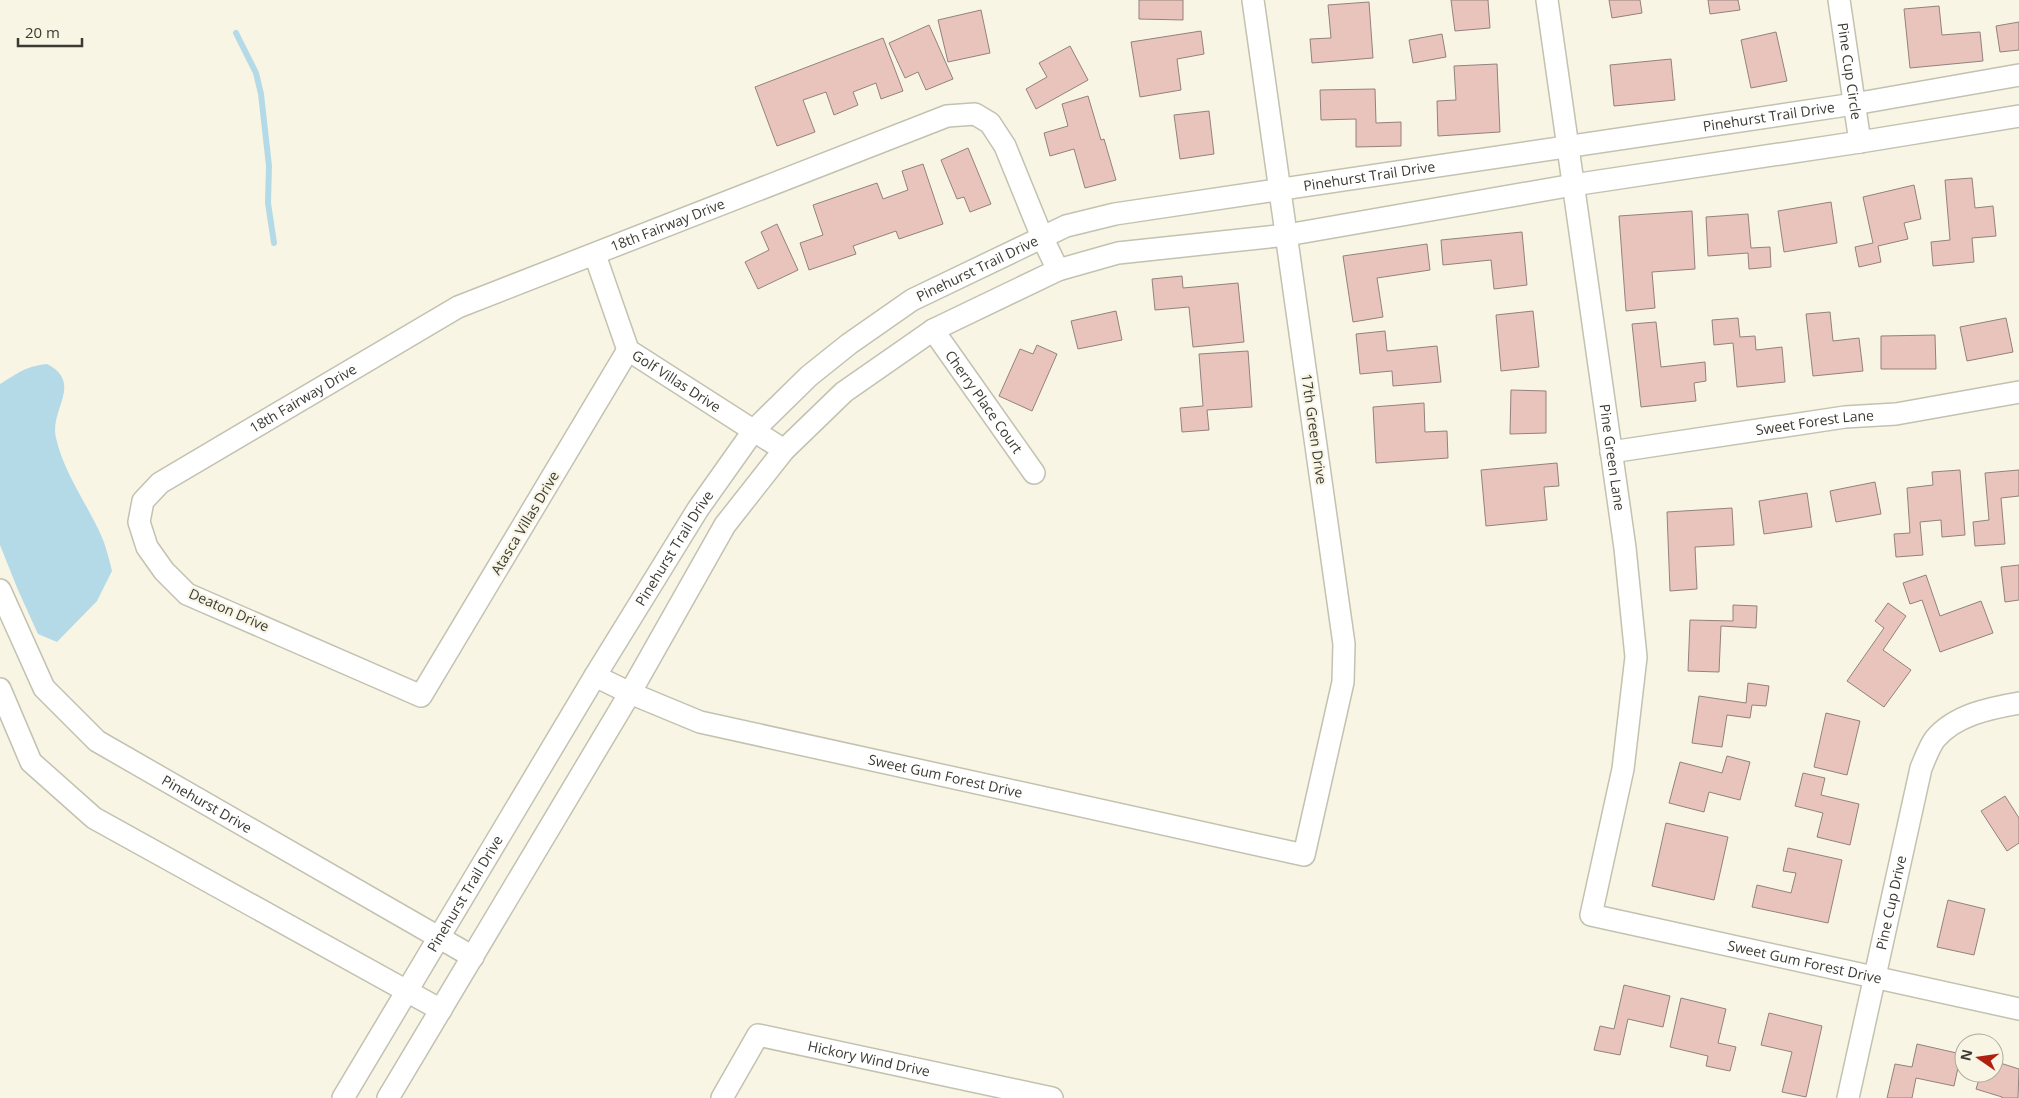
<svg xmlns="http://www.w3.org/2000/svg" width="2019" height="1098" viewBox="0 0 2019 1098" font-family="'Open Sans',sans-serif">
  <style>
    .water { fill: #b5dae7 }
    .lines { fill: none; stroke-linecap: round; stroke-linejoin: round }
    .stream { stroke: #b5dae7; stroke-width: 6 }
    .building { fill: #e9c4bd; stroke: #94817d }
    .minor-casing { stroke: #c3c1b0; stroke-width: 24 }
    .minor { stroke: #fff; stroke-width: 21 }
    .labels { text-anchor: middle; stroke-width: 4.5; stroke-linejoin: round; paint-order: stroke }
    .street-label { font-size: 14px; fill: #3b3a33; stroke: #f8f5e4 }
  </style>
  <rect width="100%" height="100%" fill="#f8f5e4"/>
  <path class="water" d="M 47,364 C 84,383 49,410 56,438 C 64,473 86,502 101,535 C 106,546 109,559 112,571 L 97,601 L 57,642 L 38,634 L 18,590 L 0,545 L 0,384 C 19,373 23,367 47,364 Z"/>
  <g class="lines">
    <path class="stream" d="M 236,33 L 256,73 L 261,94 L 269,166 L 268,203 L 274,243"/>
  </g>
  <path class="building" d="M 1139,0 L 1183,0 L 1183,20 L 1139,19 Z
    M 1451,0 L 1488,0 L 1490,28 L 1455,31 Z
    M 1609,0 L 1640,0 L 1642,13 L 1612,18 Z
    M 1708,0 L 1738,0 L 1740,10 L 1710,14 Z
    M 1369,2 L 1373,58 L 1312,63 L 1310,39 L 1331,38 L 1328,5 Z
    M 1939,6 L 1942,35 L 1980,32 L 1983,61 L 1910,68 L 1904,9 Z
    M 981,10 L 990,53 L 948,62 L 938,20 Z
    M 2019,22 L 2019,50 L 2000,52 L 1996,26 Z
    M 929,25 L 953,79 L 926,90 L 918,72 L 905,78 L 889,43 Z
    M 1201,31 L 1204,54 L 1177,59 L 1181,90 L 1140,97 L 1131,42 Z
    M 1776,32 L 1787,81 L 1751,88 L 1741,40 Z
    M 1442,34 L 1446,57 L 1413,63 L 1409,40 Z
    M 883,38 L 903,91 L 881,99 L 876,83 L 853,92 L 858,105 L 834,115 L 826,92 L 803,100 L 815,132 L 777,146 L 755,87 Z
    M 1070,46 L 1088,80 L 1036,109 L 1026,89 L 1047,77 L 1039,63 Z
    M 1671,59 L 1675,100 L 1614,106 L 1610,65 Z
    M 1497,64 L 1500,132 L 1438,136 L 1437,101 L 1456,100 L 1454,66 Z
    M 1375,89 L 1376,123 L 1401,122 L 1401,146 L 1356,147 L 1356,119 L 1321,120 L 1320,90 Z
    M 1088,96 L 1101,140 L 1104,139 L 1116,180 L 1085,188 L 1074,149 L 1050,156 L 1044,133 L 1068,126 L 1062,104 Z
    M 1209,111 L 1214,154 L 1180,159 L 1174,115 Z
    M 968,148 L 991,204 L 970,212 L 964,197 L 957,199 L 941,160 Z
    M 923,164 L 943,224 L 899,239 L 896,231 L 853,246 L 856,254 L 809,270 L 800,243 L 823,235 L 813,205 L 877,183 L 883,199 L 908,190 L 902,171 Z
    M 1972,178 L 1975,208 L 1993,206 L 1996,236 L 1972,238 L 1974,262 L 1933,266 L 1931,242 L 1950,240 L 1945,180 Z
    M 1914,185 L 1921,219 L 1904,223 L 1908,239 L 1878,246 L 1881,262 L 1859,267 L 1855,247 L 1873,243 L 1863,197 Z
    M 1831,202 L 1837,243 L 1784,252 L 1778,211 Z
    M 1692,211 L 1695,269 L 1652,272 L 1655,308 L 1626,311 L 1619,216 Z
    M 1748,214 L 1751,248 L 1770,247 L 1771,267 L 1749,269 L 1748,253 L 1708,256 L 1706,217 Z
    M 777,224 L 798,270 L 758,289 L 745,262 L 769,250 L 761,232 Z
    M 1522,232 L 1527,285 L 1494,289 L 1491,260 L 1443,265 L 1441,240 Z
    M 1427,244 L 1430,270 L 1377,278 L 1383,317 L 1353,322 L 1343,256 Z
    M 1182,276 L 1183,288 L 1238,283 L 1244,342 L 1193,347 L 1189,307 L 1155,310 L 1152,279 Z
    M 1116,311 L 1122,340 L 1078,349 L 1071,321 Z
    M 1533,311 L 1539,367 L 1501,371 L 1496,315 Z
    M 1830,312 L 1833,341 L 1859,338 L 1863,371 L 1813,376 L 1806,314 Z
    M 1738,318 L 1740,337 L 1755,336 L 1756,350 L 1782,347 L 1785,382 L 1737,387 L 1733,343 L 1714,345 L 1712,320 Z
    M 2006,318 L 2013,352 L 1967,361 L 1960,327 Z
    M 1656,322 L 1661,367 L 1705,362 L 1706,381 L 1694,383 L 1696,401 L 1641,407 L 1632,324 Z
    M 1385,331 L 1387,351 L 1437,346 L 1441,382 L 1393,386 L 1392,371 L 1360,374 L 1356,334 Z
    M 1935,335 L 1936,369 L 1881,369 L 1881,336 Z
    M 1037,345 L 1057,354 L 1032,411 L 999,396 L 1020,349 L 1033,354 Z
    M 1248,351 L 1252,407 L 1207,410 L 1209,430 L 1182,432 L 1180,408 L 1203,406 L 1199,354 Z
    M 1511,390 L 1546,391 L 1546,433 L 1510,434 Z
    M 1424,403 L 1425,432 L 1447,431 L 1448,458 L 1376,463 L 1373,407 Z
    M 1557,463 L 1559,486 L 1544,487 L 1547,520 L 1486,526 L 1481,470 Z
    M 1960,470 L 1965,535 L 1942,537 L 1941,520 L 1920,522 L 1923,555 L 1896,557 L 1894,534 L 1910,533 L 1907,488 L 1933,485 L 1932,472 Z
    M 2019,470 L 2019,496 L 2001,498 L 2005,544 L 1975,546 L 1973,522 L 1989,520 L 1985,473 Z
    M 1875,482 L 1881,514 L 1836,522 L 1830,491 Z
    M 1807,493 L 1812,527 L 1764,534 L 1759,501 Z
    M 1732,508 L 1734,545 L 1695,547 L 1697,589 L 1670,591 L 1667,512 Z
    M 2019,565 L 2019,600 L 2005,602 L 2001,567 Z
    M 1926,575 L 1940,616 L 1981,601 L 1993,633 L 1940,652 L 1922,600 L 1910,604 L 1903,583 Z
    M 1888,603 L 1906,616 L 1883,650 L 1911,670 L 1884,707 L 1847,681 L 1884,628 L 1875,621 Z
    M 1733,605 L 1757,606 L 1756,628 L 1721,626 L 1719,672 L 1688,671 L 1690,620 L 1733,621 Z
    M 1748,683 L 1769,686 L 1766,706 L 1752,705 L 1750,718 L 1727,715 L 1722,747 L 1692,743 L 1699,696 L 1746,703 Z
    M 1826,713 L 1860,721 L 1847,775 L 1814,767 Z
    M 1727,756 L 1750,762 L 1740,800 L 1709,792 L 1704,812 L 1669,803 L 1680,762 L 1722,773 Z
    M 1803,773 L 1825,778 L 1821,795 L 1859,804 L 1850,845 L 1817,837 L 1823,813 L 1795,806 Z
    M 2005,796 L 2019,818 L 2019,843 L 2007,851 L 1981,811 Z
    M 1666,823 L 1728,837 L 1714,900 L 1652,886 Z
    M 1788,848 L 1842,860 L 1828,923 L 1752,907 L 1757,885 L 1791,893 L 1796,873 L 1783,871 Z
    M 1948,900 L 1985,909 L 1974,955 L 1937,947 Z
    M 1624,985 L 1670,996 L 1663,1027 L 1628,1019 L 1620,1055 L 1594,1050 L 1600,1026 L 1614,1029 Z
    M 1681,998 L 1726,1009 L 1718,1043 L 1736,1047 L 1730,1071 L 1706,1066 L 1708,1056 L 1670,1047 Z
    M 1769,1013 L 1822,1026 L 1806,1097 L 1782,1092 L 1792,1052 L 1761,1045 Z
    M 1917,1044 L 1961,1054 L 1954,1086 L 1916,1078 L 1912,1098 L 1887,1098 L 1895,1064 L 1912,1067 Z
    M 1994,1061 L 2019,1069 L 2018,1098 L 2002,1098 L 2002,1097 L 1976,1089 L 1981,1073 L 1994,1073 Z"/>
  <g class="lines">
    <defs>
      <g id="minor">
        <path id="s1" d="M 1547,0 L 1625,548 L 1636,657 L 1623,769 L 1591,915 L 2019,1009"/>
        <path id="s2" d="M 1839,0 L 1860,142"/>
        <path id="s3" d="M 595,255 L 628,350 L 784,450"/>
        <path id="s4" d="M 933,330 L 1034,473"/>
        <path id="s5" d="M 628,350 L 421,696 L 187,594 L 164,571 L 147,547 L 139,522 L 143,501 L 160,483 L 458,307 L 947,116 L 975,114 L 990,123 L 1005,146 L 1042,237 L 1058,270"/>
        <path id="s6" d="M 1611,452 L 1845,417 L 1896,414 L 2019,392"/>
        <path id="s7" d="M 0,590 L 44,688 L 97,741 L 473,957"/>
        <path id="s8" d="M 595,676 L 630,693 L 700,722 L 1304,855 L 1343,682 L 1344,644 L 1253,0"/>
        <path d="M 0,689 L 31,762 L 94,818 L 441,1010"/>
        <path id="s9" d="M 343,1098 L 595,676 L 698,509 L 754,430 L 809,376 L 849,344 L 912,300 L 1066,226 L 1115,214 L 1854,104 L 2019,75"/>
        <path d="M 388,1098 L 630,693 L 725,525 L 784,450 L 844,392 L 933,330 L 1058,270 L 1118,253 L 1287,235 L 1573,185 L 1860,142 L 2019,116"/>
        <path id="s10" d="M 722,1098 L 758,1035 L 1052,1098"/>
        <path id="s11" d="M 1848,1098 L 1921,768 C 1925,759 1929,747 1935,739 C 1955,715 1990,708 2019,703"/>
      </g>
    </defs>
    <use href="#minor" class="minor-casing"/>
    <use href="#minor" class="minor"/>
  </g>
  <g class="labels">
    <g class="street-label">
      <text dy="5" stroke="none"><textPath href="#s2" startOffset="72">Pine Cup Circle</textPath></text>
      <text dy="5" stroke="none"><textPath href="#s9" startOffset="1872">Pinehurst Trail Drive</textPath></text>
      <text dy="5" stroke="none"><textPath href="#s9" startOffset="1468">Pinehurst Trail Drive</textPath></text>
      <text dy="5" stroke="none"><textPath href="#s5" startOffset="1364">18th Fairway Drive</textPath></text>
      <text dy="5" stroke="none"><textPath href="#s9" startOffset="1062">Pinehurst Trail Drive</textPath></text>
      <text dy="5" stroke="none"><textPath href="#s3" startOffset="158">Golf Villas Drive</textPath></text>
      <text dy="5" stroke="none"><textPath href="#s5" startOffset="959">18th Fairway Drive</textPath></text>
      <text dy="5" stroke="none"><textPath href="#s4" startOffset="88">Cherry Place Court</textPath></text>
      <text dy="5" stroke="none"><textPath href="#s6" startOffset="206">Sweet Forest Lane</textPath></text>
      <text transform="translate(1314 429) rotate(82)" y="5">17th Green Drive</text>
      <text dy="5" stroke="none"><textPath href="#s1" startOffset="462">Pine Green Lane</textPath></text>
      <text transform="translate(525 523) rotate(-59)" y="5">Atasca Villas Drive</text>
      <text dy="5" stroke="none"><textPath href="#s9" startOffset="642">Pinehurst Trail Drive</textPath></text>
      <text transform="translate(229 610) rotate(24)" y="5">Deaton Drive</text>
      <text dy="5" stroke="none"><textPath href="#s8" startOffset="366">Sweet Gum Forest Drive</textPath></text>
      <text dy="5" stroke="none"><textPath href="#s7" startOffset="309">Pinehurst Drive</textPath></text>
      <text dy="5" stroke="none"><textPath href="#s9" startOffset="238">Pinehurst Trail Drive</textPath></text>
      <text dy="5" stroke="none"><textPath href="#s11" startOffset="200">Pine Cup Drive</textPath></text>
      <text dy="5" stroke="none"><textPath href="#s1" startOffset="1144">Sweet Gum Forest Drive</textPath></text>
      <text dy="5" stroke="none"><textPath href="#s10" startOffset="186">Hickory Wind Drive</textPath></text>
    </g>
  </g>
  <g transform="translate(1979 1058) rotate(283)"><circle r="24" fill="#f8f5e4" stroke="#acaa9d"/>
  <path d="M0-4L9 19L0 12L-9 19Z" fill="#af2011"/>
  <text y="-8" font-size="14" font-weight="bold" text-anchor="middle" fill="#3b3a33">N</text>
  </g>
  <path d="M18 38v8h64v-8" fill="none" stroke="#3b3a33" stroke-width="2.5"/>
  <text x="25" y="38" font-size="15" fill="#3b3a33" stroke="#f8f5e4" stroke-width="4" paint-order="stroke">20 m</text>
</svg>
